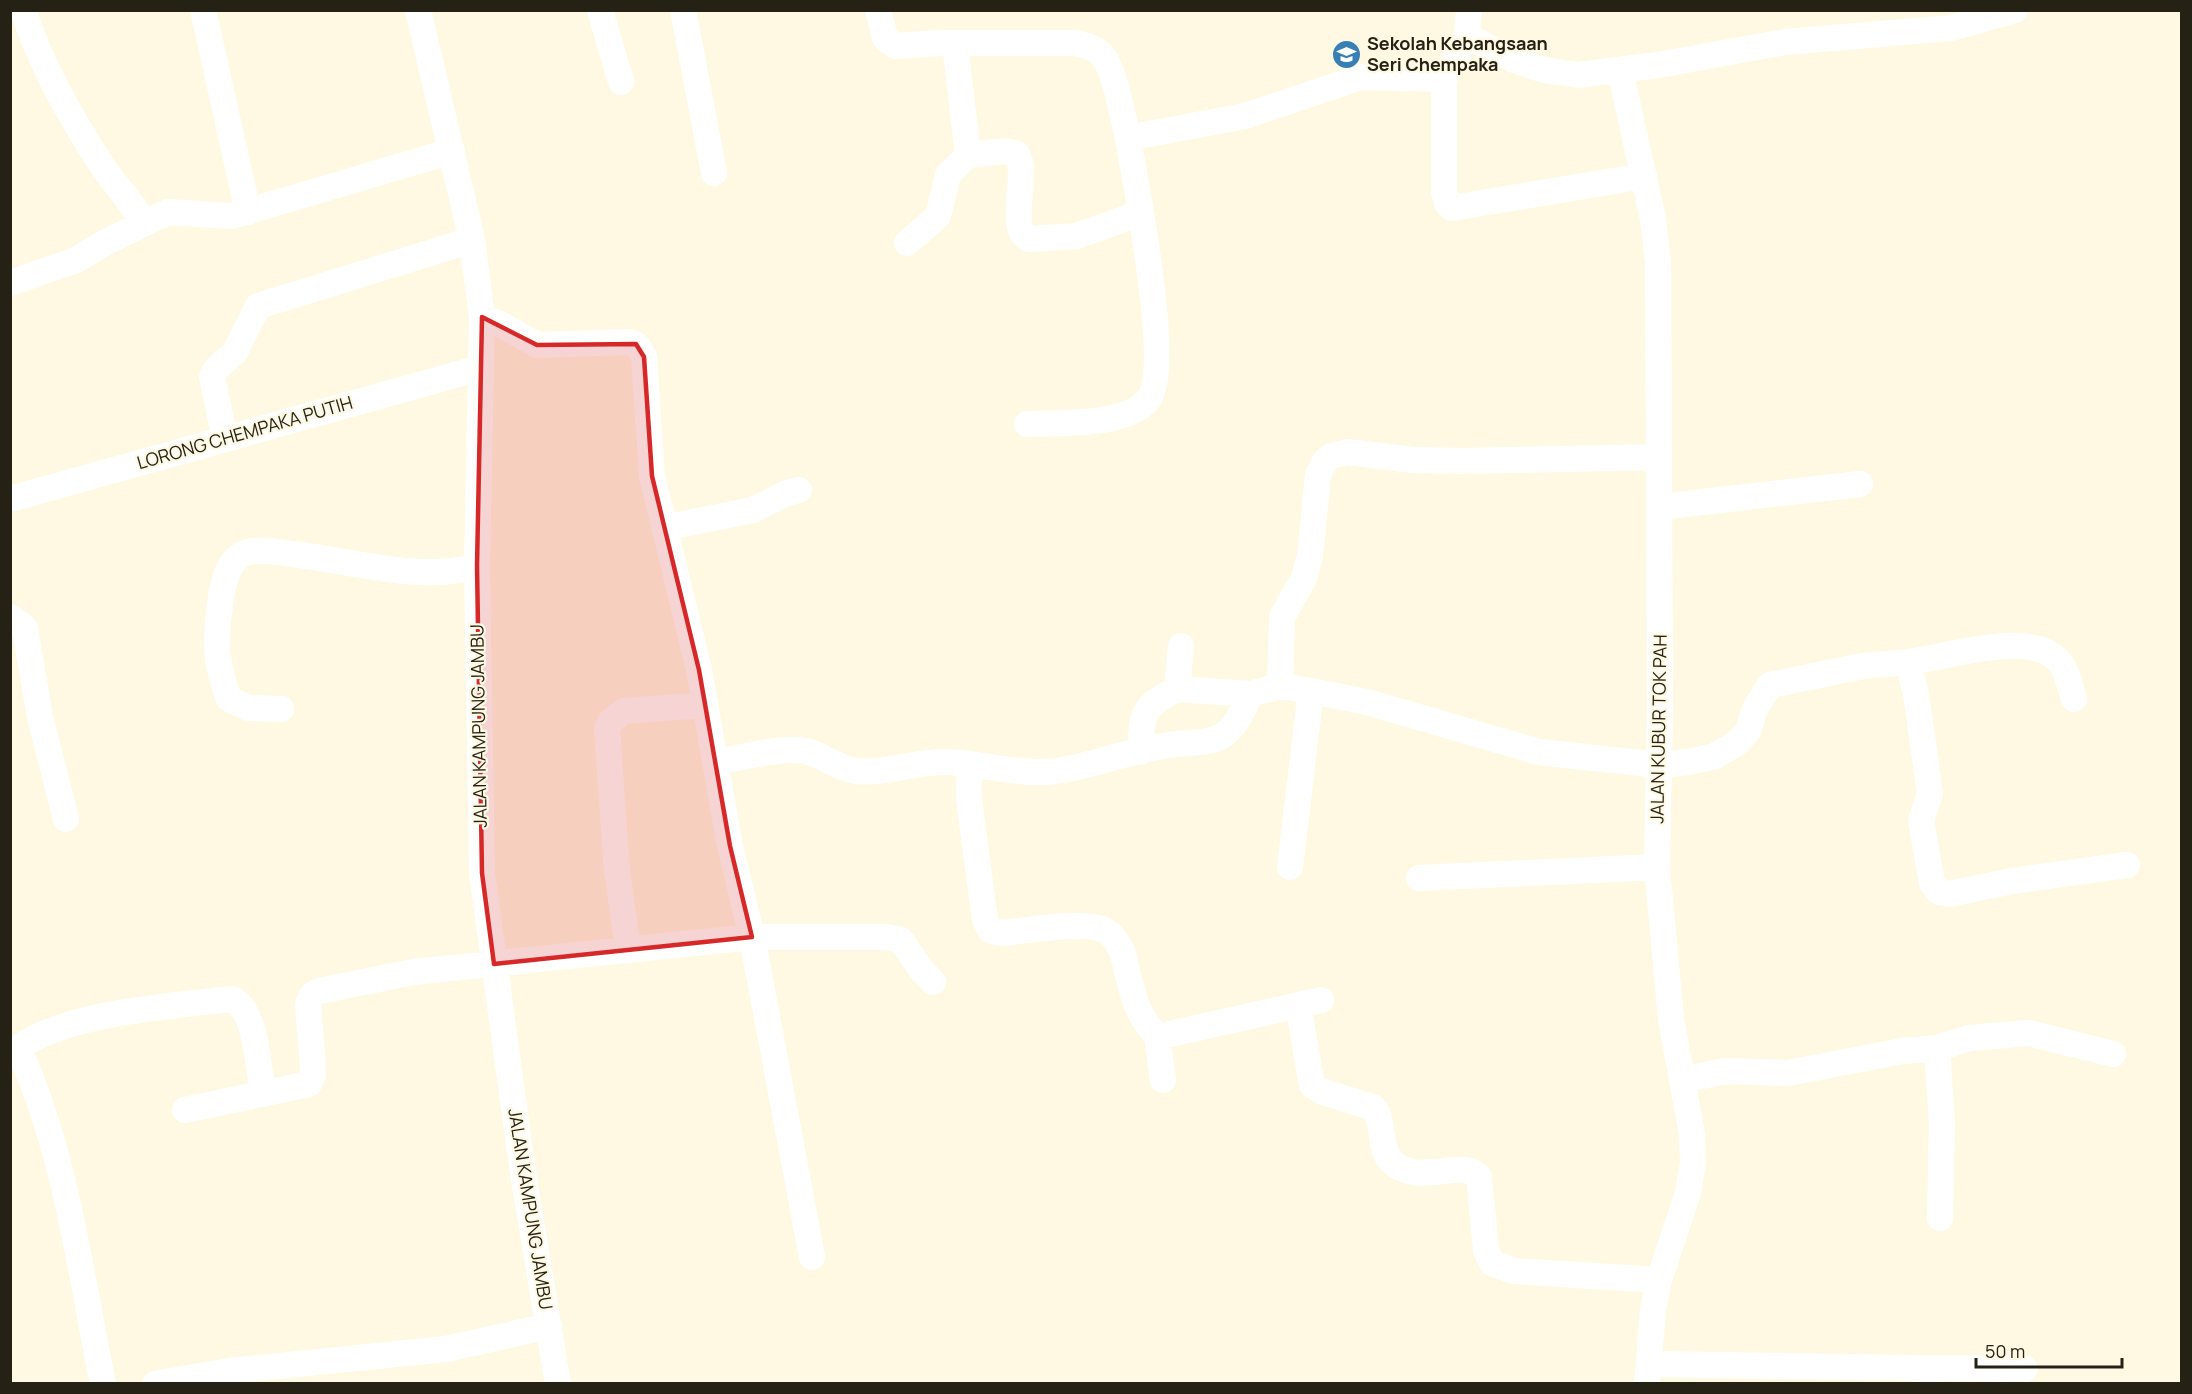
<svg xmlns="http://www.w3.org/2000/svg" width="2192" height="1394" viewBox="0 0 2192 1394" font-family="Manrope,sans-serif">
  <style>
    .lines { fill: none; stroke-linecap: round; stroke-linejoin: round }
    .minor { stroke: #fff; stroke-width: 26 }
    .marked { fill: #d62828; fill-opacity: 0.2; stroke: #d62828; stroke-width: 4.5; stroke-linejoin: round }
    .labels { text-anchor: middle; stroke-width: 4.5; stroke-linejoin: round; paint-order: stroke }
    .poi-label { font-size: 18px; font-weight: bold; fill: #252215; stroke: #fff9e4; text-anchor: start }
    .street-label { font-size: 18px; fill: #252215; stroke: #fff9e4 }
  </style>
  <rect width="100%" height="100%" fill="#fff9e4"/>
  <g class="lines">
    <path class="minor" d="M 23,10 C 41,66 71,118 103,167 C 115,186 135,204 143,224
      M 203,10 L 248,212
      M 418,10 L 472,240 L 482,317 L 477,566 L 482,873 L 523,1173 L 558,1384
      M 600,10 L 621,82
      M 683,10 L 714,173
      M 878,10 L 885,38 L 895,46 L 941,43 L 1076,43 C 1086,46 1095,47 1102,55 C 1116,71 1122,116 1128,138 L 1245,116 L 1361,77 L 1444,79 L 1467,36 L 1469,10
      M 1467,36 L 1514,60 L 1544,70 L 1578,75 L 1658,65 L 1785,42 L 1951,28 L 2015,10
      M 955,44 L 968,155
      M 1620,70 L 1653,219 L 1658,263 L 1660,707 L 1657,867 L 1671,1019 L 1692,1134 L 1693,1162 L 1688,1193 L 1659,1280 L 1653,1310 L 1647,1384
      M 1444,79 L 1444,192 L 1447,203 L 1452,208 L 1644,176
      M 907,243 L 938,216 L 948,175 L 968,155 L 1005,151 L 1017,154 C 1030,176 1006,227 1029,239 L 1077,236 L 1140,213
      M 10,283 L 76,260 L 106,242 L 168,212 L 232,216 L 452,151
      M 482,317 L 500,324 L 537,345 L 629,342 C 638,344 640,349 644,357 L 652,476 L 699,670 L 715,762
      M 1027,424 C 1061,422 1122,427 1147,401 C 1174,372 1135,181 1128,138
      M 225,439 L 212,377 L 216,369 L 235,352 L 258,306 L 472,240
      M 10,499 L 480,368
      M 1659,507 L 1860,484
      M 664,528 L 753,510 L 787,493 L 799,490
      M 10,617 L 25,628 L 40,717 L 66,819
      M 1908,662 C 1945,658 2028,629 2058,660 C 2067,670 2070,687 2074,699
      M 1280,686 L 1282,617 L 1304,578 L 1310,556 L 1318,475 L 1325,461 L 1331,456 L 1347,452 L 1414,460 L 1460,461 L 1659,457
      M 1177,689 L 1250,694
      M 281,709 L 249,708 L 229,699 C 215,662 215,643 220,605 C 222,587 226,561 245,553 C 259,548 277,552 291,554 C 351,560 418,583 477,566
      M 1140,752 C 1143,713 1140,708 1177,689 L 1181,646
      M 969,765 L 969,799 L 985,920 L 990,930 L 1000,933 C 1025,931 1080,921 1102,929 C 1114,933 1123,950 1125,962 C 1133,996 1134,1009 1157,1037 L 1321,1000
      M 1290,867 L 1311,691
      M 1419,878 L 1657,867
      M 628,949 L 617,871 L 607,729 L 611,721 L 624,711 L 705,705
      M 1298,1005 L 1312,1085 L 1321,1091 L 1374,1108 C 1385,1123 1378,1147 1391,1161 C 1416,1188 1463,1157 1479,1177 L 1486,1250 L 1492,1263 L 1514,1271 L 1659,1280
      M 1157,1037 L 1163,1080
      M 18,1048 C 66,1153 80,1271 103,1384
      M 1937,1048 L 1970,1038 L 2028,1033 L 2113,1054
      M 10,1055 C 53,1013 172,1006 232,999 C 257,1011 258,1067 263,1094
      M 1683,1080 L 1725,1071 L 1788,1073 L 1903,1051 L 1937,1048 L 1942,1122 L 1940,1218
      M 185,1110 L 309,1084 L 313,1076 L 313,1068 L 308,1005 L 312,995 L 319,991 L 413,972 L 752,937 L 730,846 L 715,762 C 741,758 770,749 796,750 C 818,750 834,768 856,771 C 887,774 916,761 946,762 C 978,763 1009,773 1042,772 C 1082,770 1118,754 1157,747 C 1211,737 1226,754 1250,694 L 1280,686 L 1311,691 L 1367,702 L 1539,752 L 1659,765 L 1688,762 L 1715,756 L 1737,743 L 1748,731 L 1755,709 L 1770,685 L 1863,666 L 1908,662 L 1916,694 L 1930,794 L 1921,820 L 1932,883 L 1939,892 L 1949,894 L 2012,881 L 2127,865
      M 812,1257 L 752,937 L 887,937 L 901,940 L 920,968 L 933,982
      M 1649,1364 L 1921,1368 L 1930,1384
      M 1921,1368 L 2025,1369
      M 155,1384 L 229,1371 L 446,1349 L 549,1326"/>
  </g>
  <path class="marked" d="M 482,317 L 537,345 L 636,344 L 644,357 L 652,476 L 699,670 L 730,846 L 752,937 L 494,964 L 482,873 L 477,566 Z"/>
  <defs>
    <symbol id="school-disc" viewBox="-11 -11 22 22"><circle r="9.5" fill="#387fb4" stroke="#fff9e4"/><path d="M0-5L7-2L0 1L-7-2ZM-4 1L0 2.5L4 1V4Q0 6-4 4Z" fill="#fff"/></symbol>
  </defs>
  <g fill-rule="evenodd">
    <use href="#school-disc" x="1330" y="38" width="33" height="33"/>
  </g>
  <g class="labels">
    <g class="poi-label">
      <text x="1367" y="50">Sekolah Kebangsaan<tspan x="1367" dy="21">Seri Chempaka</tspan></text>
    </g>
    <g class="street-label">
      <text transform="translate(245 433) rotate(-16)" y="6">LORONG CHEMPAKA PUTIH</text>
      <text transform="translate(479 726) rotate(-91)" y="6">JALAN KAMPUNG JAMBU</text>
      <text transform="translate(1659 729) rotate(-89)" y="6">JALAN KUBUR TOK PAH</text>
      <text transform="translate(530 1209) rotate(81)" y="6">JALAN KAMPUNG JAMBU</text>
    </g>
  </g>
  <rect width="2192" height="1394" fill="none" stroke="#252215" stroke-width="24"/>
  <path d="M1976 1358v9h146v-9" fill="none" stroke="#252215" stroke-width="3"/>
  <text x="1985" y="1358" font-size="18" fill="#252215" stroke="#fff9e4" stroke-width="4.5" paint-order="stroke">50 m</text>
</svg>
